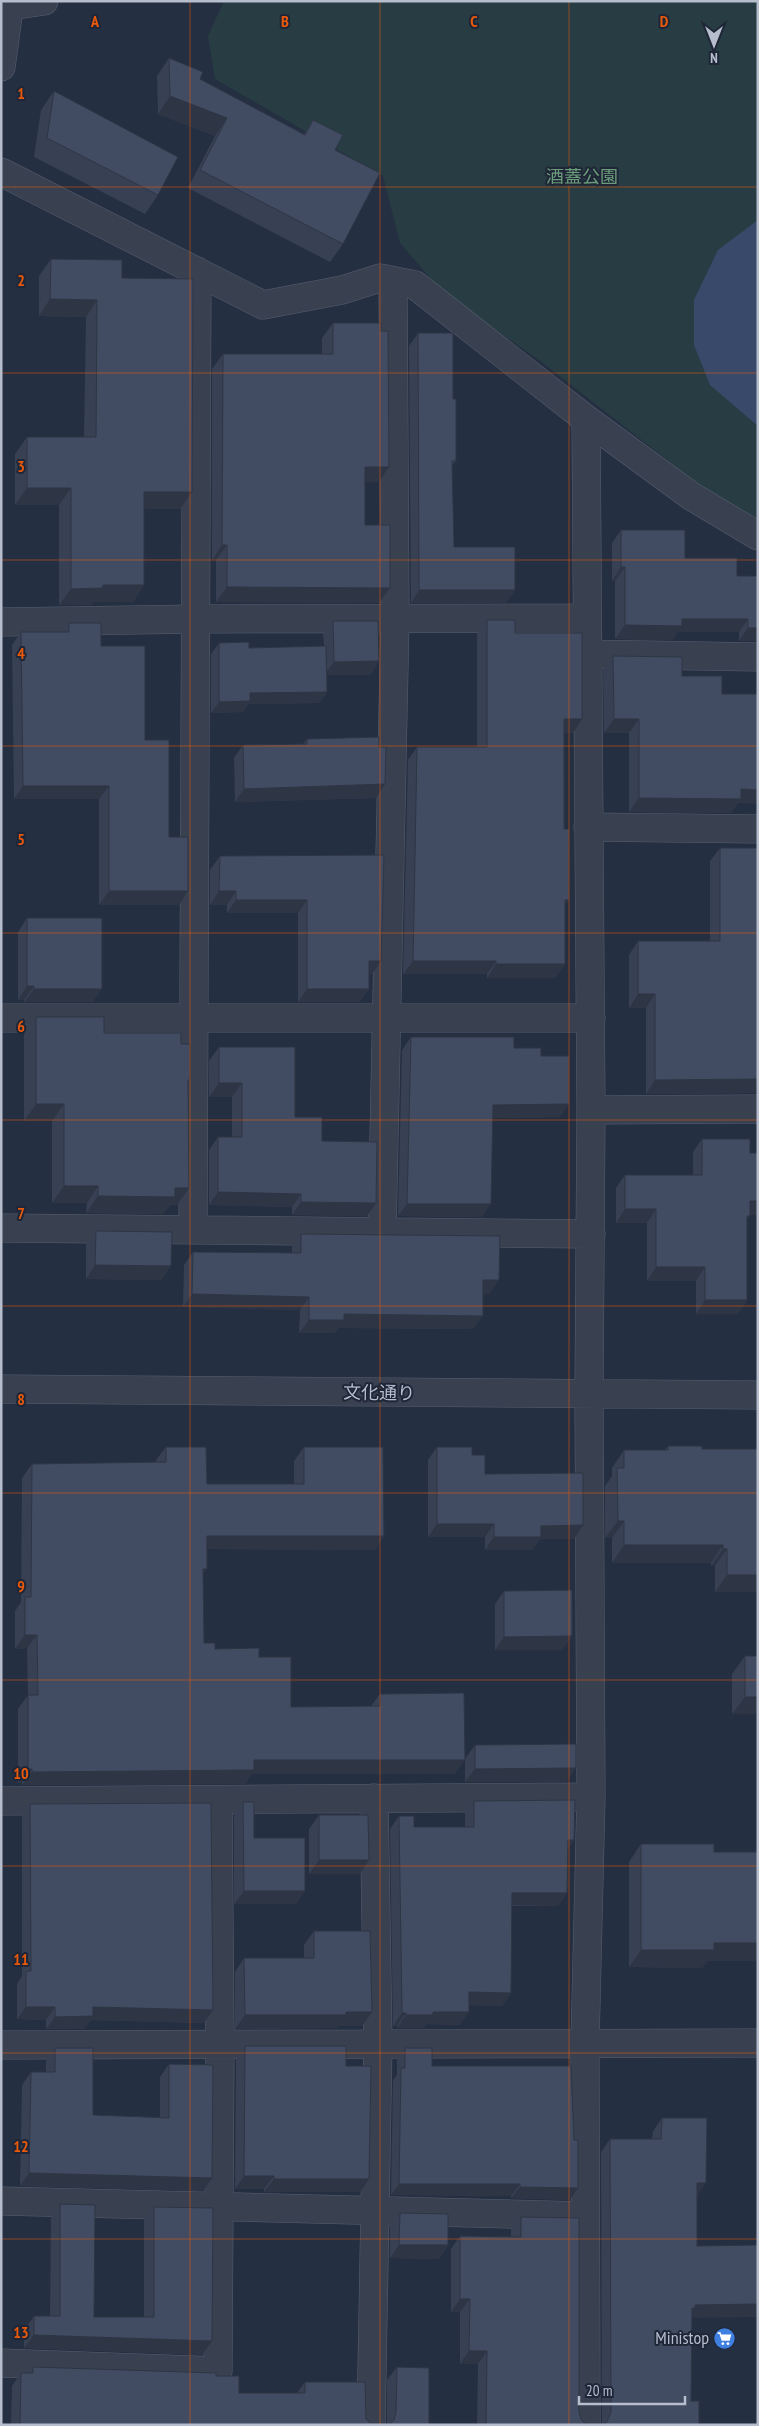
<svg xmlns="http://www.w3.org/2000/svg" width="759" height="2426" viewBox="0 0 759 2426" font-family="'PT Sans Narrow','Noto Sans JP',sans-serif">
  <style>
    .green { fill: #273d43 }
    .water { fill: #38496a }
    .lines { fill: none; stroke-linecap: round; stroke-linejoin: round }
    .minor-casing { stroke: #575f6f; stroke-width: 29 }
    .minor { stroke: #394151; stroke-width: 28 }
    .wall { fill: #384154 }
    .shaded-wall { fill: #2e3545 }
    .building { fill: #414c62; stroke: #2e3545 }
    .grid { fill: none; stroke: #e8590c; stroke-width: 1; stroke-opacity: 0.55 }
    .labels { text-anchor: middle; stroke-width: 4; stroke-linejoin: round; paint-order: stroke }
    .park-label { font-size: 18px; fill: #6c9d7b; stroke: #1e2637 }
    .street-label { font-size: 18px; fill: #b6bdcc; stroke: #1e2637 }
    .poi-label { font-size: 18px; fill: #b6bdcc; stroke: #1e2637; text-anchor: end }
    .grid-label { font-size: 16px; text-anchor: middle; font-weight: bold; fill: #e8590c; stroke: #1e2637; stroke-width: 4; stroke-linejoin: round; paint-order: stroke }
  </style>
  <rect width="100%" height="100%" fill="#252f42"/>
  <path class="green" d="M 224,1 L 758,1 L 758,520 L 707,491 L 539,360 L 444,294 L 400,243 L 383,176 L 215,79 L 208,36 Z"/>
  <path class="water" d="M 758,220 L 758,426 L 710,385 L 694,345 L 694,300 L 718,250 Z"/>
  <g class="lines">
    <defs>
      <path id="minor" d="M 10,6 L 44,1
        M 1,67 L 10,1
        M 1,172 L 263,305 L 342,290 L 380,278 L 415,285 L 586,419 L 691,496 L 758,536
        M 586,419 L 591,1110 L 589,1395 L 591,1797 L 585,2043 L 586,2425
        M 1,622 L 197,619 L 586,618
        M 586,654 L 758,657
        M 588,827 L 758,829
        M 1,1018 L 591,1018
        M 591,1110 L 758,1109
        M 1,1228 L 591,1234
        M 193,1230 L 197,271
        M 382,1232 L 395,619 L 393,281
        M 1,1389 L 758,1395
        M 1,1801 L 591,1797
        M 1,2045 L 758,2043
        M 1,2201 L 585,2216
        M 1,2363 L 218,2371 L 220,2045 L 218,1800
        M 371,2425 L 378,2044 L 374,1798"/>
    </defs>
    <use href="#minor" class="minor-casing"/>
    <use href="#minor" class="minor"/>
  </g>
  <path class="wall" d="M 169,58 L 200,79 L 304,134 L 313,120 L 335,150 L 343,244 L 330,262 L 188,188 L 215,136 L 158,114 L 157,76 Z
    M 54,91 L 158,195 L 145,214 L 34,157 L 41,110 Z
    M 51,259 L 122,278 L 180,509 L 144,509 L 144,585 L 133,602 L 94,602 L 92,605 L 59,605 L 59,505 L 15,505 L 15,454 L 27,437 L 84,437 L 86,317 L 39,316 L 39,276 Z
    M 333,323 L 379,482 L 365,482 L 365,525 L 379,603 L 216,602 L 216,560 L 212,560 L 212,369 L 223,354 L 322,354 L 322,338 Z
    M 418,333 L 453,399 L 456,461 L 452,465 L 454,547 L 515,590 L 506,603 L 411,603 L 409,346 Z
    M 621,530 L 685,558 L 737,576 L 758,641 L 739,641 L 739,632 L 678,632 L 672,640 L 615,639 L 615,581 L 612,581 L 612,543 Z
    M 487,620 L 515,633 L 582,719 L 573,733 L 564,733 L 565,964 L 555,978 L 487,978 L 487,974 L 403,974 L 408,760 L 417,747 L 477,747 L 477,634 Z
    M 333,621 L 379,661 L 370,675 L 327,675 L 327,692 L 319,703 L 248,704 L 243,712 L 211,713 L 211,654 L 219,643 L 249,648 L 324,646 L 323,634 Z
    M 69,623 L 101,646 L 145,740 L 169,837 L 179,905 L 99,905 L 99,799 L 14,799 L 12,645 L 21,632 L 63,632 Z
    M 613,656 L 682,676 L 722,694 L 738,803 L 731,813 L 629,812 L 629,733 L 604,733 L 603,670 Z
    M 307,739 L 376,798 L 235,802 L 234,758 L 243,745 L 303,744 Z
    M 720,848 L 758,1093 L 646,1094 L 646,1008 L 629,1008 L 629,955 L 638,941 L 710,941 L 710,861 Z
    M 384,855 L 381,961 L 372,974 L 369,974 L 369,989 L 359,1002 L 298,1002 L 298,913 L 227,913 L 227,905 L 210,905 L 210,870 L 220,856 Z
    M 27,918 L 93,1002 L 24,1002 L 24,1000 L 18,1000 L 18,932 Z
    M 36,1017 L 104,1033 L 181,1044 L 190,1080 L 188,1082 L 189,1188 L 177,1205 L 170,1205 L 163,1214 L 86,1213 L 87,1203 L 52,1203 L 52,1121 L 24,1121 L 24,1034 Z
    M 411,1037 L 514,1048 L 541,1056 L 560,1117 L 493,1118 L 482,1217 L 398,1216 L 402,1050 Z
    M 219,1047 L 322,1141 L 367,1216 L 292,1215 L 292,1207 L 209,1205 L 209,1150 L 218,1137 L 232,1137 L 232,1097 L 209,1097 L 209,1061 Z
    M 702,1139 L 750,1153 L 758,1215 L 750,1215 L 747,1219 L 747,1300 L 738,1314 L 696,1314 L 696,1281 L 647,1281 L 647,1223 L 616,1223 L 616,1188 L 625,1175 L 693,1175 L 693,1152 Z
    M 96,1231 L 162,1280 L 86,1279 L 86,1244 Z
    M 301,1234 L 499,1280 L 489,1294 L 483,1293 L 473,1329 L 339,1328 L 335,1333 L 299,1333 L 300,1310 L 183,1307 L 184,1265 L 193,1252 L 292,1253 L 292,1247 Z
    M 668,1446 L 702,1449 L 758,1592 L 715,1592 L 715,1566 L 711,1566 L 711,1563 L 612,1563 L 612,1538 L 605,1538 L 605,1486 L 612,1476 L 612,1468 L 624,1450 L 665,1450 Z
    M 166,1447 L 207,1484 L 294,1484 L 294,1461 L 304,1447 L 384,1536 L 375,1550 L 207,1549 L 203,1575 L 204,1643 L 215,1649 L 259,1657 L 291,1707 L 371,1706 L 380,1694 L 455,1774 L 252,1774 L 245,1784 L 22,1785 L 22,1783 L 18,1783 L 18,1709 L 28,1695 L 27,1648 L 15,1649 L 15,1611 L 21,1602 L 22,1478 L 32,1464 L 156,1462 L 156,1460 Z
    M 437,1447 L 472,1455 L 485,1474 L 583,1525 L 574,1539 L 540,1539 L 532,1550 L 485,1550 L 485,1537 L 428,1537 L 428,1460 Z
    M 504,1591 L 572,1636 L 562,1650 L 495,1650 L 495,1604 Z
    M 745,1656 L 758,1714 L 732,1714 L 732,1674 Z
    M 475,1745 L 576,1768 L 566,1782 L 465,1782 L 465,1759 Z
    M 474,1801 L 574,1840 L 568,1849 L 567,1893 L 558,1906 L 511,1906 L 511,1993 L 502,2006 L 469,2005 L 460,2025 L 426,2024 L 424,2028 L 397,2028 L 397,2026 L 393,2026 L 390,1829 L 399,1816 L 414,1827 L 465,1827 L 465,1813 Z
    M 243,1802 L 254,1838 L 296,1904 L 234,1904 L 234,1815 Z
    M 30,1804 L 204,2023 L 91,2020 L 84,2029 L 46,2029 L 46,2020 L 17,2019 L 17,1984 L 22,1976 L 22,1816 Z
    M 319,1815 L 360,1874 L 309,1874 L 309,1829 Z
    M 641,1844 L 714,1852 L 758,1961 L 707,1961 L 702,1968 L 629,1967 L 629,1862 Z
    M 314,1931 L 372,2012 L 362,2026 L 338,2026 L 337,2028 L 235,2029 L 235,1972 L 244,1958 L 304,1958 L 304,1945 Z
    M 245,2046 L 346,2066 L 369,2179 L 360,2192 L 264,2192 L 264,2189 L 235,2189 L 236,2060 Z
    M 55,2048 L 93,2115 L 160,2117 L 160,2077 L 169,2064 L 212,2178 L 203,2191 L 20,2186 L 22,2085 L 31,2072 L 46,2072 L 46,2061 Z
    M 405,2048 L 432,2066 L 570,2200 L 511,2198 L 511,2196 L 391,2195 L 393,2080 L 397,2075 L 397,2060 Z
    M 662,2118 L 697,2196 L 692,2317 L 691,2401 L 699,2425 L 602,2425 L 601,2152 L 610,2139 L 652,2139 L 653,2131 Z
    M 60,2204 L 94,2317 L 144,2317 L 144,2220 L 154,2207 L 212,2341 L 202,2355 L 24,2348 L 24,2330 L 34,2316 L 50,2316 L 51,2218 Z
    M 400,2213 L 448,2245 L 439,2259 L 390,2258 L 390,2227 Z
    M 521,2217 L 581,2419 L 586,2425 L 477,2425 L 478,2364 L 460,2364 L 460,2312 L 451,2312 L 451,2249 L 460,2236 L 511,2237 L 511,2230 Z
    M 33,2367 L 216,2376 L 239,2393 L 297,2393 L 305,2382 L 366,2419 L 372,2425 L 11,2425 L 12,2386 L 21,2373 L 28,2373 Z
    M 397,2367 L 429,2425 L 387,2425 L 387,2380 Z"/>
  <path class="shaded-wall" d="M 170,96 L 227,118 L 215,136 L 158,114 Z
    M 50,299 L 97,300 L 86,317 L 39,316 Z
    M 365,467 L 389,467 L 379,482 L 354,482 Z
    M 27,488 L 71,488 L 59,505 L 15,505 Z
    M 144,492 L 192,492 L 180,509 L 133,509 Z
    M 222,545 L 227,545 L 216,560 L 212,560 Z
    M 621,567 L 625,567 L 615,581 L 612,581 Z
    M 103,585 L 144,585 L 133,602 L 94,602 L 92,605 L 59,605 L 71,589 Z
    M 227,587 L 390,588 L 379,603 L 216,602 Z
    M 419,590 L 515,590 L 506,603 L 411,603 Z
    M 682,619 L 748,619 L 739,632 L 678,632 L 672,640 L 615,639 L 625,625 Z
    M 748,628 L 758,628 L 758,641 L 739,641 Z
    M 379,661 L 370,675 L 324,675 L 334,662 Z
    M 327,692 L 319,703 L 248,704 L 243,712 L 211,713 L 219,702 L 250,693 Z
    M 564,719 L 582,719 L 573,733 L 554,733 Z
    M 614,719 L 639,719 L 629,733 L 604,733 Z
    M 385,784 L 376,798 L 235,802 L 244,789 Z
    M 23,786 L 109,786 L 99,799 L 14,799 Z
    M 741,789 L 758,790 L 758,804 L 738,803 L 731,813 L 629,812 L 639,798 Z
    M 109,891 L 188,891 L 179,905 L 99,905 Z
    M 219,891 L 236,891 L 227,905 L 210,905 Z
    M 236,900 L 307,900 L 298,913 L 227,913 Z
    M 565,900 L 569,900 L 560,913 Z
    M 369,961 L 381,961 L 372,974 L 359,974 Z
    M 413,961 L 496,961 L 487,974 L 403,974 Z
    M 496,964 L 565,964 L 555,978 L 487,978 Z
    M 27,986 L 34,986 L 24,1000 L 18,1000 Z
    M 34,989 L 102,989 L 93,1002 L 24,1002 Z
    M 307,989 L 369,989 L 359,1002 L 298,1002 Z
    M 638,994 L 655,994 L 646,1008 L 629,1008 Z
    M 758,1079 L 758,1093 L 646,1094 L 655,1080 Z
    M 219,1083 L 242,1083 L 232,1097 L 209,1097 Z
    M 36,1104 L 64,1104 L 52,1121 L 24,1121 Z
    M 569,1104 L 560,1117 L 484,1118 L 493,1105 Z
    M 64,1186 L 98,1186 L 87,1203 L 52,1203 Z
    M 175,1188 L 189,1188 L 177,1205 L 170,1205 L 163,1214 L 86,1213 L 98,1196 Z
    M 218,1192 L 301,1194 L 292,1207 L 209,1205 Z
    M 750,1201 L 758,1201 L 758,1215 L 740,1215 Z
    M 301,1202 L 376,1203 L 367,1216 L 292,1215 Z
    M 407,1204 L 491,1204 L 482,1217 L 398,1216 Z
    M 625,1209 L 656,1209 L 647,1223 L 616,1223 Z
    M 95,1265 L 171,1266 L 162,1280 L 86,1279 Z
    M 656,1267 L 705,1267 L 696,1281 L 647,1281 Z
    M 483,1280 L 499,1280 L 489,1294 L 474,1293 Z
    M 192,1294 L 309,1297 L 300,1310 L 183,1307 Z
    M 705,1300 L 747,1300 L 738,1314 L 696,1314 Z
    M 344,1314 L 483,1316 L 473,1329 L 339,1328 L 335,1333 L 299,1333 L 309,1320 Z
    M 618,1521 L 624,1521 L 612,1538 L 605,1538 Z
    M 437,1524 L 494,1524 L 485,1537 L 428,1537 Z
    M 583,1525 L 574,1539 L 540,1539 L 532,1550 L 485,1550 L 494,1537 L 541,1526 Z
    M 207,1536 L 384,1536 L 375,1550 L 198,1549 Z
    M 624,1545 L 723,1545 L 711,1563 L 612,1563 Z
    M 723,1549 L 727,1549 L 715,1566 L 711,1566 Z
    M 203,1569 L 207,1569 L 198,1583 Z
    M 727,1575 L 758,1575 L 758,1592 L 715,1592 Z
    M 25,1635 L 37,1635 L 27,1648 L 15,1649 Z
    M 572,1636 L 562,1650 L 495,1650 L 504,1637 Z
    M 745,1697 L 758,1697 L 758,1714 L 732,1714 Z
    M 254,1760 L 465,1760 L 455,1774 L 252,1774 L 245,1784 L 22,1785 L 32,1772 Z
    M 576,1768 L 566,1782 L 465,1782 L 475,1769 Z
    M 28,1769 L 32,1769 L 22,1783 L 18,1783 Z
    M 568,1840 L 574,1840 L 565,1853 Z
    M 319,1860 L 369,1860 L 360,1874 L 309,1874 Z
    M 244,1891 L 305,1891 L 296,1904 L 234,1904 Z
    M 512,1893 L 567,1893 L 558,1906 L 503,1905 Z
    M 714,1943 L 758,1943 L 758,1961 L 707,1961 L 702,1968 L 629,1967 L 641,1950 Z
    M 469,1992 L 511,1993 L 502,2006 L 460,2005 Z
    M 26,2007 L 55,2007 L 46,2020 L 17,2019 Z
    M 93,2007 L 213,2010 L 204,2023 L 91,2020 L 84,2029 L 46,2029 L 55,2017 Z
    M 346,2012 L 372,2012 L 362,2026 L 338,2026 L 337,2028 L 235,2029 L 245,2015 Z
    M 433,2012 L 469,2012 L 460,2025 L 426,2024 L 424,2028 L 397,2028 L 406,2015 Z
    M 402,2013 L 406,2013 L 397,2026 L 393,2026 Z
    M 29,2173 L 212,2178 L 203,2191 L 20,2186 Z
    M 244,2176 L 274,2176 L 264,2189 L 235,2189 Z
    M 274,2179 L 369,2179 L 360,2192 L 264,2192 Z
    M 697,2183 L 706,2183 L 697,2196 Z
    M 399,2184 L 520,2184 L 511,2196 L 391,2195 Z
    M 520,2187 L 578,2188 L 570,2200 L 511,2198 Z
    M 399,2245 L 448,2245 L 439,2259 L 390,2258 Z
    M 460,2299 L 470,2299 L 460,2312 L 451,2312 Z
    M 758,2304 L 758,2317 L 688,2318 L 683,2321 L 695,2305 Z
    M 34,2335 L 212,2341 L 202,2355 L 24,2348 Z
    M 469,2351 L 487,2351 L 478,2364 L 460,2364 Z"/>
  <path class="building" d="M 169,58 L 203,72 L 200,79 L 305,135 L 313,120 L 343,135 L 335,150 L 380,173 L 343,244 L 200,170 L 227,118 L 170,96 Z
    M 54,91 L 178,157 L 158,195 L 47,138 Z
    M 51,259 L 122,260 L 122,278 L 193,279 L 192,492 L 144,492 L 144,585 L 103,585 L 103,588 L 71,589 L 71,488 L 27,488 L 27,437 L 96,437 L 97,300 L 50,299 Z
    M 333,323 L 381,323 L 381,331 L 388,331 L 389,467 L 365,467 L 365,525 L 390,525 L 390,588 L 227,587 L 227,545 L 222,545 L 223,354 L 333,354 Z
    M 418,333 L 453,333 L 453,399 L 456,399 L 456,461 L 452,461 L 454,547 L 515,547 L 515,590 L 419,590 Z
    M 621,530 L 685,530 L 685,558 L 737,558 L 737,576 L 758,576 L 758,628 L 748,628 L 748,619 L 682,619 L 682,626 L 625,625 L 625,567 L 621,567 Z
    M 487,620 L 515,620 L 515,633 L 582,633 L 582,719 L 564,719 L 564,829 L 569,829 L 569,900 L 565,900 L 565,964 L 496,964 L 496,961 L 413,961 L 417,747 L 487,747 Z
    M 333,621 L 378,621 L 379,661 L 334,662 Z
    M 69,623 L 101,623 L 101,646 L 145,646 L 145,740 L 169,740 L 169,837 L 188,837 L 188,891 L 109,891 L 109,786 L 23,786 L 21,632 L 69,632 Z
    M 249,642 L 249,648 L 326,646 L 327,692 L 250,693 L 250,701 L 219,702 L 219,643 Z
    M 613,656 L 682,657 L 682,676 L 722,676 L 722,694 L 758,694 L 758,790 L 741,789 L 741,799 L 639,798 L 639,719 L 614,719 Z
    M 379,737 L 379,747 L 386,747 L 385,784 L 244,789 L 243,745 L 307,744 L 307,739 Z
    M 720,848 L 758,848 L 758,1079 L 655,1080 L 655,994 L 638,994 L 638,941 L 720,941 Z
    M 384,855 L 381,961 L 369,961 L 369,989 L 307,989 L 307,900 L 236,900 L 236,891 L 219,891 L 220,856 Z
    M 27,918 L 102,918 L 102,989 L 34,989 L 34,986 L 27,986 Z
    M 36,1017 L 104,1017 L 104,1033 L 181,1033 L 181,1044 L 190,1044 L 190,1080 L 188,1080 L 189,1188 L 175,1188 L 175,1197 L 98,1196 L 98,1186 L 64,1186 L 64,1104 L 36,1104 Z
    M 411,1037 L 514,1037 L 514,1048 L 541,1048 L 541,1056 L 569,1056 L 569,1104 L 493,1105 L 491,1204 L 407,1204 Z
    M 219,1047 L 295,1047 L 295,1117 L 322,1117 L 322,1141 L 377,1142 L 376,1203 L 301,1202 L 301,1194 L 218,1192 L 218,1137 L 242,1137 L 242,1083 L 219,1083 Z
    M 702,1139 L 750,1139 L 750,1153 L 758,1153 L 758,1201 L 750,1201 L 750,1216 L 747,1216 L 747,1300 L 705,1300 L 705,1267 L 656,1267 L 656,1209 L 625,1209 L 625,1175 L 702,1175 Z
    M 96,1231 L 172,1232 L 171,1266 L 95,1265 Z
    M 301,1234 L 500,1236 L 499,1280 L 483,1280 L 483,1316 L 344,1314 L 344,1320 L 309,1320 L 309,1297 L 192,1294 L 193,1252 L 301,1253 Z
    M 668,1446 L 702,1446 L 702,1449 L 758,1449 L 758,1575 L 727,1575 L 727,1549 L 723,1549 L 723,1545 L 624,1545 L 624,1521 L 618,1521 L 617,1468 L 624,1468 L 624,1450 L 668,1450 Z
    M 166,1447 L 206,1447 L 207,1484 L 304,1484 L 304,1447 L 383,1447 L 384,1536 L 207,1536 L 207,1569 L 203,1569 L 204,1643 L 215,1643 L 215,1649 L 259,1648 L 259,1657 L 291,1657 L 291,1707 L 380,1706 L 380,1694 L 464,1693 L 465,1760 L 254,1760 L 254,1770 L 32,1772 L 32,1769 L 28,1769 L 28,1695 L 38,1695 L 37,1635 L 25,1635 L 25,1597 L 31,1597 L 32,1464 L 166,1462 Z
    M 437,1447 L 472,1447 L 472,1455 L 485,1455 L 485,1474 L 583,1473 L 583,1525 L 541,1526 L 541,1537 L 494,1537 L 494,1524 L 437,1524 Z
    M 572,1590 L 572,1636 L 504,1637 L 504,1591 Z
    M 745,1656 L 758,1656 L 758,1697 L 745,1697 Z
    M 576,1744 L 576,1768 L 475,1769 L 475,1745 Z
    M 575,1800 L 574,1840 L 568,1840 L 567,1893 L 512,1893 L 511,1993 L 469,1992 L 469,2012 L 433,2012 L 433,2015 L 406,2015 L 406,2013 L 402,2013 L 399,1816 L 414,1816 L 414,1827 L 474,1827 L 474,1801 Z
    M 243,1802 L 254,1802 L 254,1838 L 305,1838 L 305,1891 L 244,1891 Z
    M 211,1803 L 213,2010 L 93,2007 L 93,2016 L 55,2017 L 55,2007 L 26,2007 L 26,1971 L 31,1971 L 30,1804 Z
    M 319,1815 L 368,1815 L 369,1860 L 319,1860 Z
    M 641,1844 L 714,1844 L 714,1852 L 758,1852 L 758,1943 L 714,1943 L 714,1950 L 641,1950 Z
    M 314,1931 L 370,1931 L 372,2012 L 346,2012 L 346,2015 L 245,2015 L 244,1958 L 314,1958 Z
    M 245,2046 L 346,2046 L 346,2066 L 371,2066 L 369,2179 L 274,2179 L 274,2176 L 244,2176 Z
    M 55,2048 L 93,2048 L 93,2115 L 169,2118 L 169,2064 L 213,2065 L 212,2178 L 29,2173 L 31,2072 L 55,2072 Z
    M 405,2048 L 432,2048 L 432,2066 L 571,2066 L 574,2140 L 578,2140 L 578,2188 L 520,2187 L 520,2184 L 399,2184 L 401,2068 L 405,2068 Z
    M 662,2118 L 707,2118 L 706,2183 L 697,2183 L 697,2246 L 758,2245 L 758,2304 L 695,2305 L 695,2308 L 692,2308 L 691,2401 L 699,2401 L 699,2425 L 604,2425 L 608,2420 L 611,2412 L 610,2139 L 661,2139 Z
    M 60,2204 L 95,2205 L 94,2317 L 154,2317 L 154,2207 L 213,2208 L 212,2341 L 34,2335 L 34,2316 L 60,2316 Z
    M 400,2213 L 448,2214 L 448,2245 L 399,2245 Z
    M 521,2217 L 579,2218 L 579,2412 L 581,2419 L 586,2425 L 486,2425 L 487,2351 L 469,2351 L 470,2299 L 460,2299 L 460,2236 L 521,2237 Z
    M 33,2367 L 216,2373 L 216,2376 L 239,2376 L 239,2393 L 305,2393 L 305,2382 L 365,2382 L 366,2419 L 372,2425 L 20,2425 L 21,2373 L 33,2373 Z
    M 397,2367 L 429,2368 L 429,2425 L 389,2425 L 394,2420 L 396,2413 Z"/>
  <path class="grid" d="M 190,1 L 190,2425M 380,1 L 380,2425M 569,1 L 569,2425M 1,187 L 758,187M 1,373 L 758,373M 1,560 L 758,560M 1,746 L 758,746M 1,933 L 758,933M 1,1120 L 758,1120M 1,1306 L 758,1306M 1,1493 L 758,1493M 1,1680 L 758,1680M 1,1866 L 758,1866M 1,2053 L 758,2053M 1,2239 L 758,2239"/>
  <defs>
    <symbol id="supermarket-disc" viewBox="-11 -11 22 22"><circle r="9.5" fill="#3f7fe0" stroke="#1e2637"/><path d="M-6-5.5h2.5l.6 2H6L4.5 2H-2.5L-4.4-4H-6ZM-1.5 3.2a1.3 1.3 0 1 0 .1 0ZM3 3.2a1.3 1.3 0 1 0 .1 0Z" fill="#fff"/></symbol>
  </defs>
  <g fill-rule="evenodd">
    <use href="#supermarket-disc" x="712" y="2326" width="25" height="25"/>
  </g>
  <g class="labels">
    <g class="park-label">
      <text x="582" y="183">酒蓋公園</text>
    </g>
    <g class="street-label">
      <text transform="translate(379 1393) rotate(1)" y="6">文化通り</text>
    </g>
    <g class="poi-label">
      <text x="709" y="2344">Ministop</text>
    </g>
  </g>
  <g class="grid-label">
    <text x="95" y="27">A</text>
    <text x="285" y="27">B</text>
    <text x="474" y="27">C</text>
    <text x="664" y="27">D</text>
    <text x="21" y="99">1</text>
    <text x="21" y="286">2</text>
    <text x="21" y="472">3</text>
    <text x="21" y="659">4</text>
    <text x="21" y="845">5</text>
    <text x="21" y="1032">6</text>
    <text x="21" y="1219">7</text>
    <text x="21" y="1405">8</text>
    <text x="21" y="1592">9</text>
    <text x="21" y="1779">10</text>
    <text x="21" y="1965">11</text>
    <text x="21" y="2152">12</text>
    <text x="21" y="2338">13</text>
  </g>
  <rect width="759" height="2426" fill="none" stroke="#b6bdcc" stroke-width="5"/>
  <g transform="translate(714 45) rotate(180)" stroke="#1e2637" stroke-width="4" paint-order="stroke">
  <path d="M0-4L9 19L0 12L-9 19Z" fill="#b6bdcc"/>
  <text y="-8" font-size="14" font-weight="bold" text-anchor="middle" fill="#b6bdcc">N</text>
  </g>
  <path d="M579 2396v8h106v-8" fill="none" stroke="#b6bdcc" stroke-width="2.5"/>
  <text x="586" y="2396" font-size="15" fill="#b6bdcc" stroke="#1e2637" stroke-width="4" paint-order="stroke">20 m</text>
</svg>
